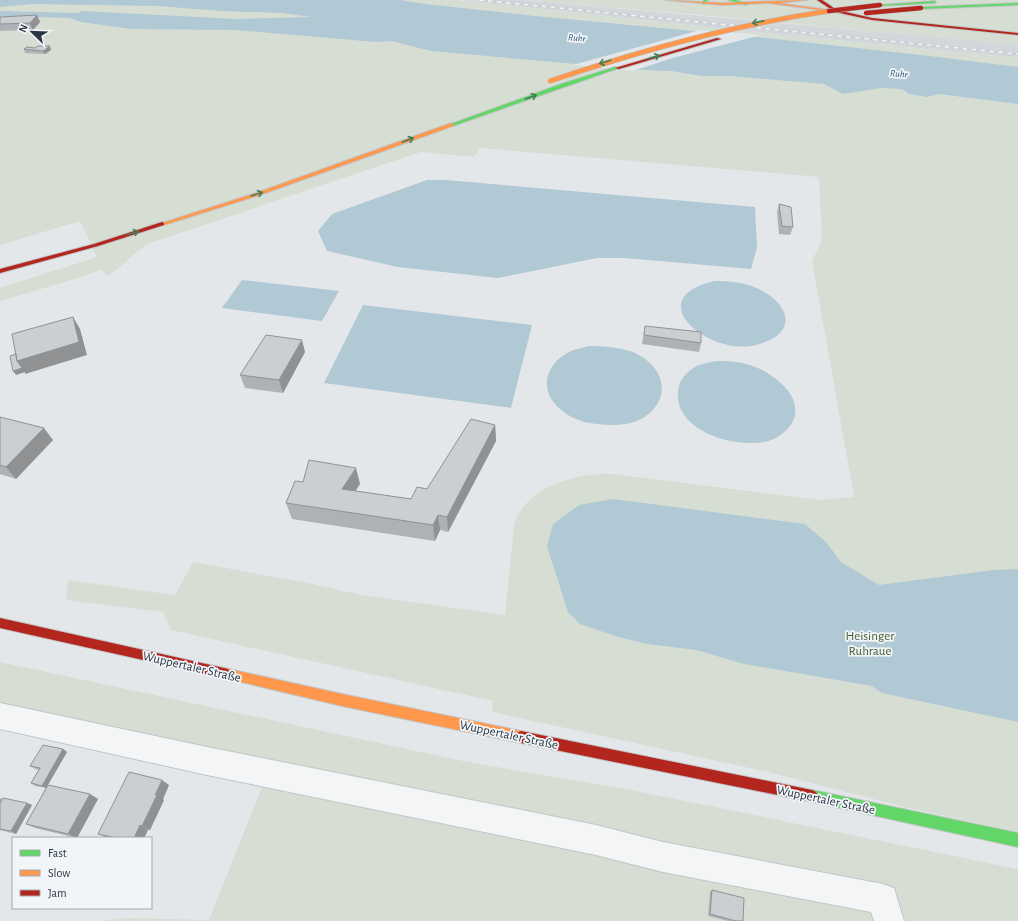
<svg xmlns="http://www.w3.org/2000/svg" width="1018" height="921" viewBox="0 0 1018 921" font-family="'Alegreya Sans',sans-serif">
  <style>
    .built { fill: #d2d7dc }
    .green { fill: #d6ded4 }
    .water { fill: #b1c8d5 }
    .pier { fill: #e4e7e9 }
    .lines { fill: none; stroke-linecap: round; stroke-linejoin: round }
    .street-casing { stroke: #c2c5c7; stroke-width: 2 }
    .fast-casing { stroke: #c2c5c7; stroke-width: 2 }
    .slow-casing { stroke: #c2c5c7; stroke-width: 2 }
    .jam-casing { stroke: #c2c5c7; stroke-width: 2 }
    .street { fill: #f3f5f6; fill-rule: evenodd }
    .fast { fill: #63d668; fill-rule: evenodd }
    .slow { fill: #ff974d; fill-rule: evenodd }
    .jam { fill: #b3261e; fill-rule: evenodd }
    .rail-casing { stroke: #cccfd1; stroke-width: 2.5 }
    .rail { stroke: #f2f5f8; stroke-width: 1.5; stroke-dasharray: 4.5; stroke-linecap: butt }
    .slow-bridge-casing { stroke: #b6babe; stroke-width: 5.5; stroke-linecap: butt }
    .jam-bridge-casing { stroke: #b6babe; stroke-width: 5.5; stroke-linecap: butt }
    .slow-bridge { stroke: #ff974d; stroke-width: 4.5 }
    .jam-bridge { stroke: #b3261e; stroke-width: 4.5 }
    .wall { fill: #afb2b5 }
    .shaded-wall { fill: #8f9193 }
    .building { fill: #cccfd2; stroke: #8f9193 }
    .oneway { stroke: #437e54 }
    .labels { text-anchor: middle; stroke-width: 3.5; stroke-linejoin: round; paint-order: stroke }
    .far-water-label { font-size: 10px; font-style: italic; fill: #305b7b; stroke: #f2f5f8 }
    .near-park-label { font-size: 13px; fill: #436135; stroke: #f2f5f8 }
    .near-street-label { font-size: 13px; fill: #293644; stroke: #f2f5f8 }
  </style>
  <rect width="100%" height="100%" fill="#e4e7e9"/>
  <path class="built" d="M 459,0 L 522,0 L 970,40 L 1018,45 L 1018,58 L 715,28 Z"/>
  <path class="green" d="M 0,0 L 459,0 L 715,28 L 1018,58 L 1018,832 L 904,807 L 768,772 L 492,712 L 493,701 L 171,630 L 163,612 L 66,600 L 68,580 L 175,595 L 193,562 L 313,584 L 361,595 L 505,615 L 514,526 C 524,487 578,472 613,474 L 820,500 L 854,497 L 812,261 L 822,240 L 819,177 L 480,148 L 474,157 L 421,152 L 150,243 C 134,251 123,268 106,276 L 102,269 L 82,277 L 0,301 L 0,288 L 97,257 L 80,221 L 0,245 Z
    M 522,0 L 1018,0 L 1018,45 L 700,15 Z
    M 0,662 L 468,762 L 641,792 L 1018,869 L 1018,921 L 101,921 L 127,918 L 209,920 L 271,764 L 0,716 Z"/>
  <path class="water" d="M 0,0 L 400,0 L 425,4 L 535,16 L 766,38 L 921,55 L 1018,67 L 1018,104 L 939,94 L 927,97 L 909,94 L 902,89 L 881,88 L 843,94 L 824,84 L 730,76 L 702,76 L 671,71 L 643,70 L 431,51 L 391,41 L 376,42 L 235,30 L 131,29 L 81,22 L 69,18 L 0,16 L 0,11 L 78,13 L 82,11 L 237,19 L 312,17 L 282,13 L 220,11 L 158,6 L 32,4 L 0,7 Z
    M 427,180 L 446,180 L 755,207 L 757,248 L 751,269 L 625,258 L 597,258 L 498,278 L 398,267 L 327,251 L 318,231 L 332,214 Z
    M 242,280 L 339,291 L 322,321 L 222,308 Z
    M 715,281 C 728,281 742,282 754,287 C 790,301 801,334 756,345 C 709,357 638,298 715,281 Z
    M 363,305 L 532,325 L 511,408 L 324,383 Z
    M 588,346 C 603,346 616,347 630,351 C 661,362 675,394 646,416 C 636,423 624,425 612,425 C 594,425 574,422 560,409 C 538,390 545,363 571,351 C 576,349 583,348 588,346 Z
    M 717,361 C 731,361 745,362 758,368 C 778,377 805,399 792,423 C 788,429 782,435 774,439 C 743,452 673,433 678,391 C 679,379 688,370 699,365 C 705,363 711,362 717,361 Z
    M 613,499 L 805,524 L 826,542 L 841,562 L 879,585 L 993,570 L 1018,569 L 1018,722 L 882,693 L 872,686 L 744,664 L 696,650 L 647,644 L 615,636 L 580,624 L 568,612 L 547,546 L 553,524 L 579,505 Z"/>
  <path class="pier" d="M 700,30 L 761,35 L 669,59 L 633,71 L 573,65 Z"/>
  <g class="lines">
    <defs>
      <path id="street" d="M 0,703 L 207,747 L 596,825 L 663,842 L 883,884 L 894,888 L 904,921 L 874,921 L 871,912 L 663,872 L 596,855 L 207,775 L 0,729 Z"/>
      <path id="fast" d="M 704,0 L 708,0 L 704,4 L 702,3 Z
        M 728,0 L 735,0 L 748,4 L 746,5 Z
        M 935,1 L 936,3 L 880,6 L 878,5 Z
        M 1018,3 L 1018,5 L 921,9 L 919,8 L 921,7 Z
        M 615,67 L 619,68 L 453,126 L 448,125 L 561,84 Z
        M 812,790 L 1018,833 L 1018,847 L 812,802 L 808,800 L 806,796 L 808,792 Z"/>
      <path id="slow" d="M 665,0 L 722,3 L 808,0 L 777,3 L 838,11 L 836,12 L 768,3 L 722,5 Z
        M 451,123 L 454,125 L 453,126 L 260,195 L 164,225 L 159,224 L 256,193 Z
        M 224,668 L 342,694 L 521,731 L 525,733 L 527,737 L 525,741 L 521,743 L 342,706 L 224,678 L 220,677 L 218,673 L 220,669 Z"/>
      <path id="jam" d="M 817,0 L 822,0 L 837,10 L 872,18 L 1018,33 L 1018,35 L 872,20 L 835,12 Z
        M 717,38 L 721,39 L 619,69 L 615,68 Z
        M 162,222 L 164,223 L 164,225 L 98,246 L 0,273 L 0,269 L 94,244 Z
        M 0,618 L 224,668 L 228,669 L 230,673 L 228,677 L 224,678 L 0,628 Z
        M 521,731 L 812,790 L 816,792 L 818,796 L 816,800 L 812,802 L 521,743 L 517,741 L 515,737 L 517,733 Z"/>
    </defs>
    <use href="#street" class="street-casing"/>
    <use href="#fast" class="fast-casing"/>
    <use href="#slow" class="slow-casing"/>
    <use href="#jam" class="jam-casing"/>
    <use href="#street" class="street"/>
    <use href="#fast" class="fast"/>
    <use href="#slow" class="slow"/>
    <use href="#jam" class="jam"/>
    <defs>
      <path id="rail" d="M 479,0 L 1018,54"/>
    </defs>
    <use href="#rail" class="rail-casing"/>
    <use href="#rail" class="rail"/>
    <defs>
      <path id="slow-bridge" d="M 550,81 C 642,50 733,25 829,11"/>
      <path id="jam-bridge" d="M 829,11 L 880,5
        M 866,13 L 921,8"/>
    </defs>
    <use href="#slow-bridge" class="slow-bridge-casing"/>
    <use href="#jam-bridge" class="jam-bridge-casing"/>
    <use href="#slow-bridge" class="slow-bridge"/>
    <use href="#jam-bridge" class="jam-bridge"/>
  </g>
  <path class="wall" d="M 37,15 L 40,22 L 33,30 L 0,31 L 0,17 Z
    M 24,49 L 51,50 L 45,54 L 25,53 Z
    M 779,204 L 793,227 L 790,235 L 779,234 L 777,212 Z
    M 645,326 L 701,343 L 699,352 L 642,344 Z
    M 305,352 L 283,393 L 245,388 L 240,375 Z
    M 0,417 L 53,440 L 16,479 L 0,474 Z
    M 495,425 L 496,441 L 448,532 L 440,530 L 435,541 L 292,519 L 286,503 L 303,482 L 360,484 L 355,491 L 411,499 L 427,489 Z
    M 63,749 L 67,752 L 48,785 L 90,794 L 98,799 L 77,838 L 35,828 L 26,824 L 46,788 L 35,786 L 31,783 L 39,770 L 35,769 L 30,766 Z
    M 169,785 L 163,799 L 164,800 L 150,830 L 148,830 L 144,838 L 107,838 L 98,834 Z
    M 0,798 L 2,799 L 27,803 L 32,805 L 16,834 L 0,830 Z
    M 712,890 L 743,921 L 728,921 L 708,916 L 710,891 Z"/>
  <path class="shaded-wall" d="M 37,15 L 40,22 L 33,30 L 30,23 Z
    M 50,46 L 51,50 L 45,54 L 43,51 Z
    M 73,317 L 80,329 L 87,355 L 25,374 L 25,372 L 16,375 L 13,371 L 17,361 Z
    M 302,340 L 305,352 L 283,393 L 279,380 Z
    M 495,425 L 496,441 L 448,532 L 447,517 Z
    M 44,428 L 53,440 L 16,479 L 6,467 Z
    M 356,468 L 360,484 L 347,504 L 342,489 Z
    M 438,515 L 440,530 L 435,541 L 433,525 Z
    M 63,749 L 67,752 L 46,788 L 42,786 Z
    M 162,780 L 169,785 L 163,799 L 164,800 L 150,830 L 142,826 Z
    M 90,794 L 98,799 L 77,838 L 68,834 Z
    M 27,803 L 32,805 L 16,834 L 11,831 Z
    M 140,825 L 148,830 L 144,838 L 134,838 Z"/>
  <path class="building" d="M 37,15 L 30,23 L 0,24 L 0,17 Z
    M 38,46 L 50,46 L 43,51 L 24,49 L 27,47 L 35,48 Z
    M 779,204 L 791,207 L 793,227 L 782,226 Z
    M 73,317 L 79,342 L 17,361 L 12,334 Z
    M 645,326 L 701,332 L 701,343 L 644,335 Z
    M 266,335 L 302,340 L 279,380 L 240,375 Z
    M 16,354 L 17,361 L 22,368 L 13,371 L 10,356 Z
    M 0,417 L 44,428 L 6,467 L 0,465 Z
    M 471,419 L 495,425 L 447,517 L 438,515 L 433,525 L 286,503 L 295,481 L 303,482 L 309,460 L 356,468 L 342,489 L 411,499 L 417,487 L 427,489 Z
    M 43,745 L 63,749 L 42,786 L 31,783 L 40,768 L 30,766 Z
    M 129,772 L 162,780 L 155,795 L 157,795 L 142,826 L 140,825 L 134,838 L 117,838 L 98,834 Z
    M 48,785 L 90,794 L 68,834 L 26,824 Z
    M 3,798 L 27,803 L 11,831 L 0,829 L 0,803 Z
    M 712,890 L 744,898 L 743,921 L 736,921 L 710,914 Z"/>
  <defs><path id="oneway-shaft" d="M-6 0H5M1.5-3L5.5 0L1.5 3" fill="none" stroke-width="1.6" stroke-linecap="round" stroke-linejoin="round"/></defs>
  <g class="oneway">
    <use href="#oneway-shaft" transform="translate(758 22) rotate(169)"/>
    <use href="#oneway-shaft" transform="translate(654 57) rotate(-16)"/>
    <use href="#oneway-shaft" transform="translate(605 62) rotate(163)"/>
    <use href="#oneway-shaft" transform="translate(531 97) rotate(-20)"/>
    <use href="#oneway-shaft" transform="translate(408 140) rotate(-20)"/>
    <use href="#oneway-shaft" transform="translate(257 194) rotate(-18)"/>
    <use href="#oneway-shaft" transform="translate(133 233) rotate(-18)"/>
  </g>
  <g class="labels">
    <g class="far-water-label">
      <text transform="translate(577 37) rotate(5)" y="4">Ruhr</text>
      <text transform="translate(899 73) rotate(4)" y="4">Ruhr</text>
    </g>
    <g class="near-park-label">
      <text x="870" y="640">Heisinger<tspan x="870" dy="15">Ruhraue</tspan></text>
    </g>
    <g class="near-street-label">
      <text transform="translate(192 666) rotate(13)" y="5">Wuppertaler Straße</text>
      <text transform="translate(509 734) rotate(12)" y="5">Wuppertaler Straße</text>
      <text transform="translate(826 799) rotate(12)" y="5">Wuppertaler Straße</text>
    </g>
  </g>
  <rect x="12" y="837" width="140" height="72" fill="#f2f5f8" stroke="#a2a9b0"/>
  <rect x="20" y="850" width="20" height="6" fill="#63d668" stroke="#a2a9b0"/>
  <text x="48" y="857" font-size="12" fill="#293644">Fast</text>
  <rect x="20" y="870" width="20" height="6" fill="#ff974d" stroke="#a2a9b0"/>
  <text x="48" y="877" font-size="12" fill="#293644">Slow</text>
  <rect x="20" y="890" width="20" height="6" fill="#b3261e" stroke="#a2a9b0"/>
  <text x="48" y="897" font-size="12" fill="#293644">Jam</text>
  <g transform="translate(32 32) rotate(293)" stroke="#f2f5f8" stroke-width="3" paint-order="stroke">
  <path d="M0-3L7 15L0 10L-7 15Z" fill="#293644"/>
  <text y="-6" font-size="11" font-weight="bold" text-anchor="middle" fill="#293644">N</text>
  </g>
</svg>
